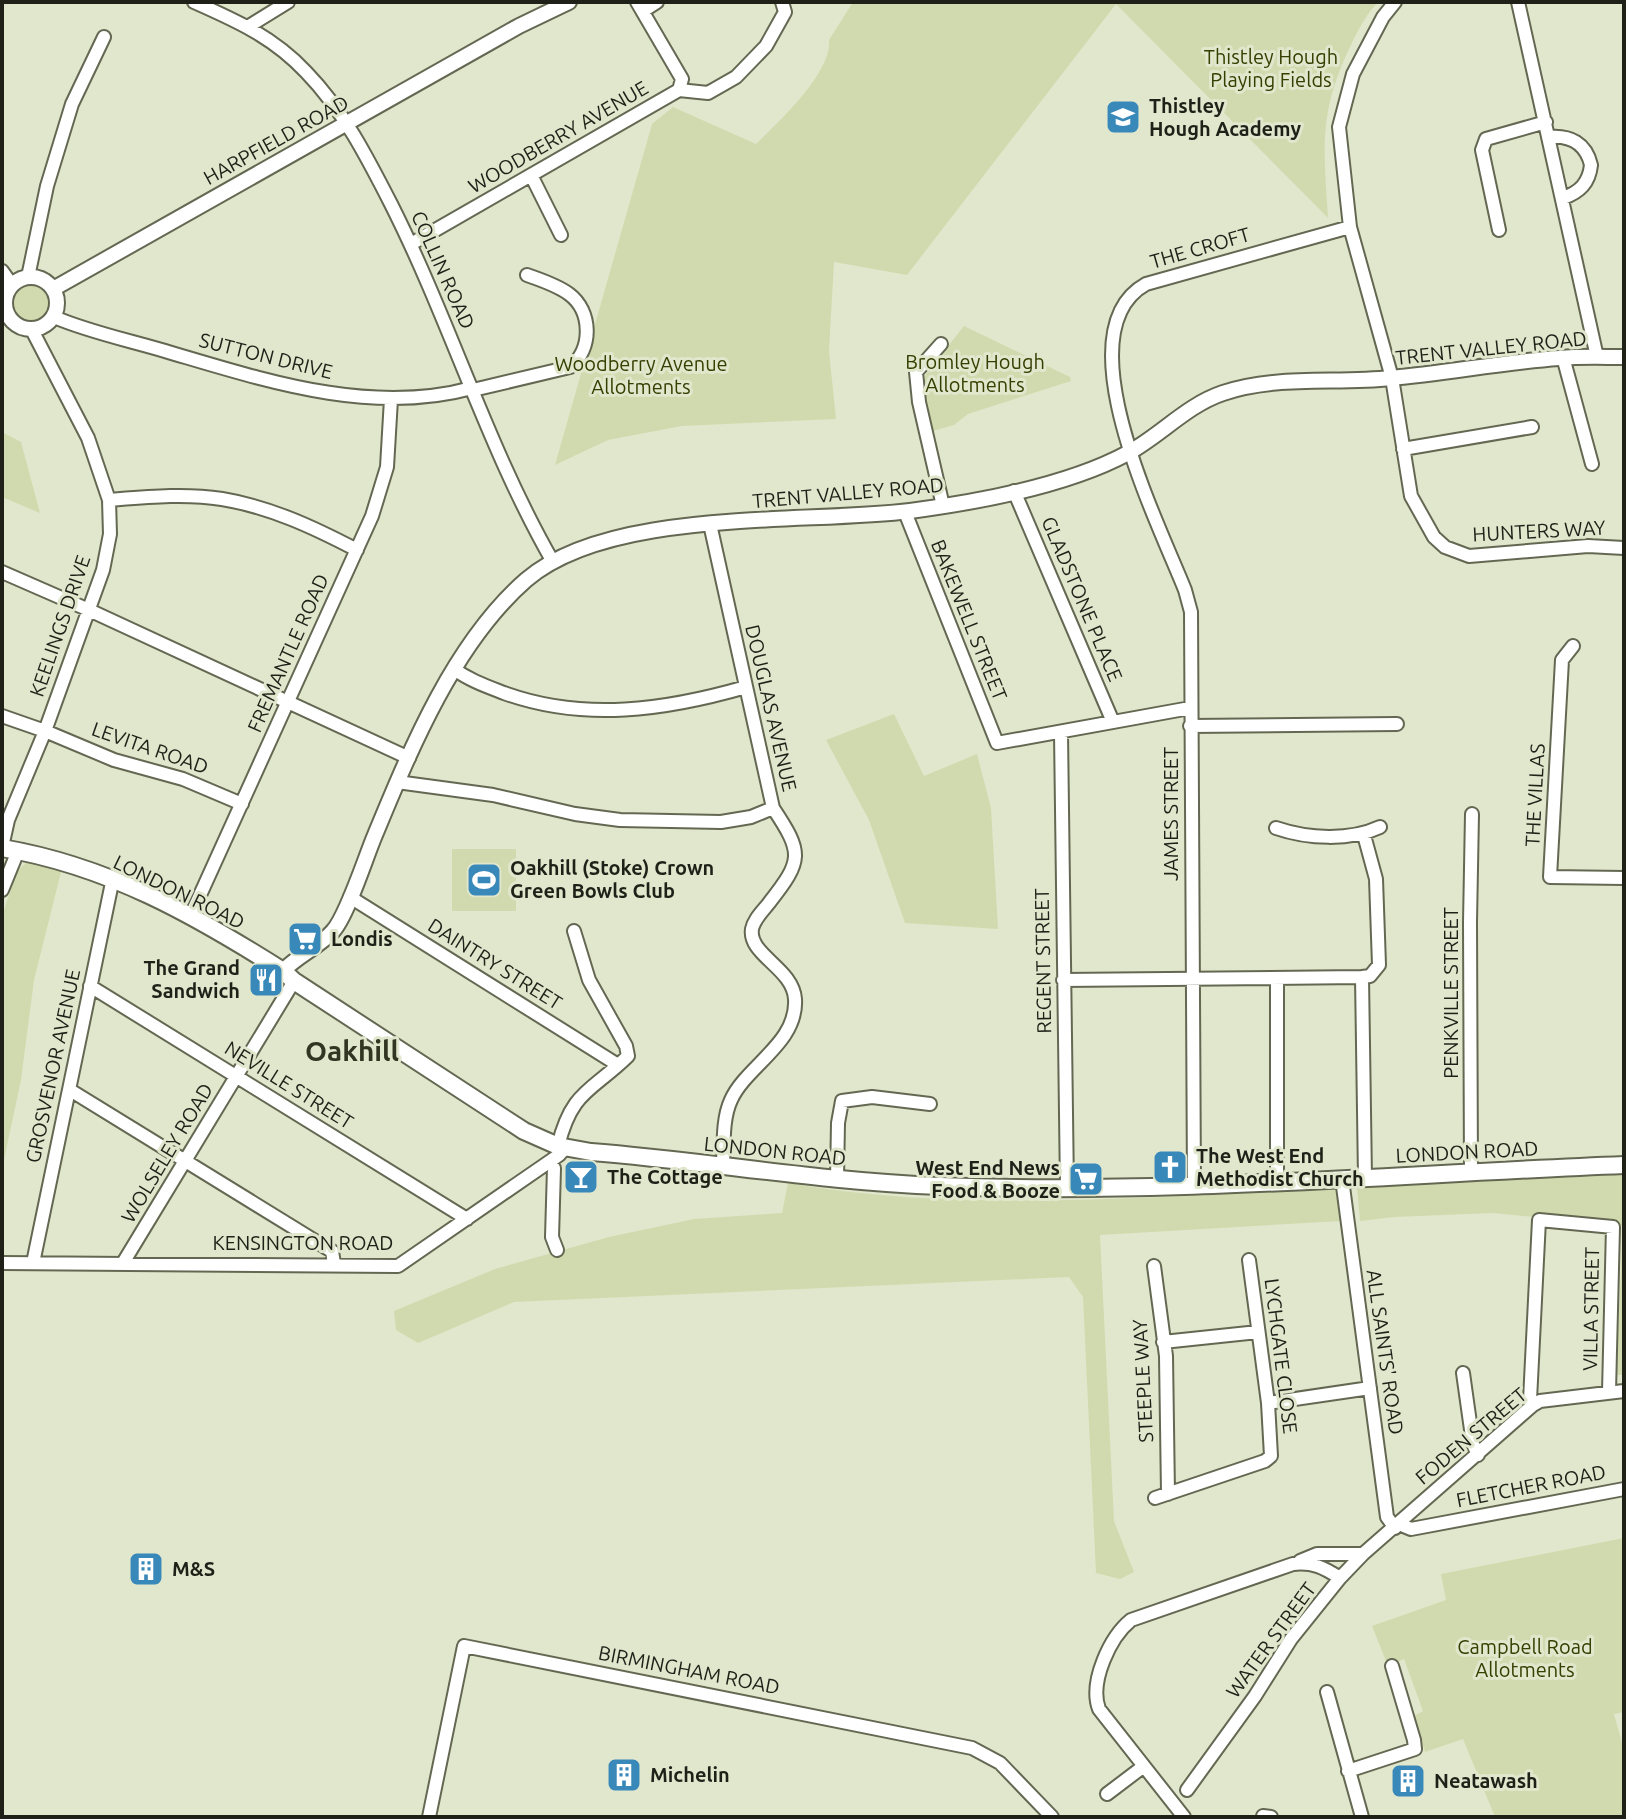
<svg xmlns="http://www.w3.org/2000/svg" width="1626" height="1819" viewBox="0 0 1626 1819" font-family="Ubuntu,sans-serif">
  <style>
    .green { fill: #d1daae }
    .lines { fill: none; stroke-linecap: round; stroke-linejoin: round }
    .minor-casing { stroke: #646852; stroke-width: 16 }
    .tertiary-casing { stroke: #646852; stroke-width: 18 }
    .secondary-casing { stroke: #646852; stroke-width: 20 }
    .minor { stroke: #fff; stroke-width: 12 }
    .tertiary { stroke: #fff; stroke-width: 14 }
    .secondary { stroke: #fff; stroke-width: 16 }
    .labels { text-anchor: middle; stroke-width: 6; stroke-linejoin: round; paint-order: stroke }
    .park-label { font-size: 20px; fill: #363e00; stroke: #e1e7cd }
    .poi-label { font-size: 20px; font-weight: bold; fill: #1f2118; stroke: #e1e7cd; text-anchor: start }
    .street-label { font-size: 20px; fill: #1f2118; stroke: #e1e7cd }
    .district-label { font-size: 28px; font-weight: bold; fill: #313521; stroke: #e1e7cd }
  </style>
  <rect width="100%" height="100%" fill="#e1e7cd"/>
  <path class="green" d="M 853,2 L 1378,2 C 1365,16 1357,32 1349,49 C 1318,115 1324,149 1328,218 L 1116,4 L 907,275 L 834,262 L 829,351 L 836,419 L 682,426 L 608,440 L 555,465 L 652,124 L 673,107 L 756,144 C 778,122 832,73 829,40 Z
    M12 303a19 19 0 1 1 38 0a19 19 0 1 1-38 0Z
    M 964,326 L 1070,377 L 1071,381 L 968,414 L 954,425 L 933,431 L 923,382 L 926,374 Z
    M 2,432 L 21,442 L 40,513 L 2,497 Z
    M 894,714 L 924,776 L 977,754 L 991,808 L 998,929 L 905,923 L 869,820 L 826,740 Z
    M 452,849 L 516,849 L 516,911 L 452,911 Z
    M 28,861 L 62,868 L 34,980 L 21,1080 L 2,1169 L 2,916 L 17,871 Z
    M 1624,1173 L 1624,1375 L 1616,1375 L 1623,1226 L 1493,1213 L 1395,1217 L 1360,1221 L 1357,1186 Z
    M 788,1183 C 965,1214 1156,1196 1335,1189 L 1341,1221 L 1100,1235 L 1114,1521 L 1134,1572 L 1120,1579 L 1096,1573 L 1083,1297 L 1069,1277 L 514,1302 L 418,1343 L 396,1330 L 394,1311 L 495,1269 L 609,1237 L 694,1219 L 782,1213 Z
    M 1624,1538 L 1624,1712 L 1614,1714 L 1624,1750 L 1624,1817 L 1495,1817 L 1463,1739 L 1425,1752 L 1414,1716 L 1423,1711 L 1404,1659 L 1388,1666 L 1372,1626 L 1446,1600 L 1441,1574 Z"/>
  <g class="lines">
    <defs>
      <path id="minor" d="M 194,2 C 237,21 273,37 306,72 C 343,110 367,157 391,204 C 450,321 488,449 553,562
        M 1395,2 L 1383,17 L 1353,74 L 1339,127 L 1350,227 L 1392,378 L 1411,496 L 1434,537 L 1445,547 L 1469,556 L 1588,546 L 1624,548
        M 1518,2 L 1597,357
        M 643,11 L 657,2
        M 249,26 L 288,2
        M 679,90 L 708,93 L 736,77 L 766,46 L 785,12 L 782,2
        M 1549,137 C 1570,135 1586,143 1591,165 C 1589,183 1580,192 1563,198
        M 532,177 L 561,235
        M 1499,230 L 1482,150 L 1486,139 L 1546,122
        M 411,244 L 679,90 L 682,79 L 637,2
        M 2,271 L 12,285
        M 28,277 L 47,186 L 72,104 L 104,37
        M 54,317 C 89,332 128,340 165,351 C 264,380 370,416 472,388
        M 941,344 L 916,372 L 919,402 L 943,506
        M 1563,357 L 1592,464
        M 473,390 L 570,367 C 593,349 592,311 569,294 C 557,285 541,280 527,275
        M 1403,449 L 1532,427
        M 1014,491 L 1113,722
        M 109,500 C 146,497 185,493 222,499 C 270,507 313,527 357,550
        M 905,512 L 997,743 L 1190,708
        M 2,572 L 89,610 L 409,758
        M 1573,646 L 1562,660 L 1550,877 L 1624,878
        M 454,669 C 469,680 486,686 504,693 C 584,722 666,710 746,687
        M 2,716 L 45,731 L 114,760 L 183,779 L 242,804
        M 1190,726 L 1397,724
        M 1061,733 L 1067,1189
        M 397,782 L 493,795 L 575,814 L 620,820 L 721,822 L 751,817 L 773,808 L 710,524
        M 1276,828 C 1308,839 1350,841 1380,827
        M 1364,835 L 1376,879 L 1379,965 L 1370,976 L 1362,977 L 1365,1178
        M 2,847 L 8,820 L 45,731 L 103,570 L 110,534 L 109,500 L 88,438 L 32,330
        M 2,890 L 18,851
        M 350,897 L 618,1065
        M 191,915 L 372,516 L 387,467 L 391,399
        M 1063,980 L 1362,977
        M 90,986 L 467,1219
        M 70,1090 L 325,1247 L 332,1251 L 334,1264
        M 558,1146 C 572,1090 591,1092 628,1056 L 626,1046 L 589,980 L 574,931
        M 549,1162 L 554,1168 L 552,1237 L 557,1250
        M 723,1166 C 724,1146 722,1119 731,1100 C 746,1066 798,1043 795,999 C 793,968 748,955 752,929 C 754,919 763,911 769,903 C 803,860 803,853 773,808
        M 1471,1173 L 1470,922 L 1472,814
        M 837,1178 L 838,1123 L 842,1101 L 872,1097 L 930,1104
        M 1342,1179 L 1387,1517 L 1395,1528
        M 1277,1183 L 1277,978
        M 1194,1186 L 1191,612 L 1185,590 C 1159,524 1061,331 1146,284 L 1350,227
        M 2,1263 L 398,1266 L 559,1155 L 566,1147
        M 33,1263 L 113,878
        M 123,1263 L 294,981
        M 1154,1266 L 1166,1356 L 1168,1494
        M 1163,1342 L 1258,1332
        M 1463,1373 L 1473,1444 L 1478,1455
        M 1268,1403 L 1370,1388
        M 1533,1405 L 1530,1400 L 1539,1220 L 1613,1227 L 1609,1392
        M 1155,1498 L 1265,1461 L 1271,1456 L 1268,1403 L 1249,1260
        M 1399,1524 L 1411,1529 L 1624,1489
        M 1300,1561 L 1317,1554 L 1363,1554
        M 1327,1692 L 1362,1817
        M 1348,1771 L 1415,1749 L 1414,1740 L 1392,1666
        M 1187,1790 L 1255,1696 L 1291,1639 L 1340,1578 L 1363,1554 L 1533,1405 L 1540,1401 L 1624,1391
        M 1107,1794 L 1144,1766
        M 1263,1816 L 1271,1817
        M 429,1817 L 464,1646 L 972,1748 L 1000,1763 L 1052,1817
        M 1184,1817 L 1099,1709 C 1089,1682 1110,1637 1131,1620 L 1293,1564 C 1313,1562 1323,1567 1340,1578"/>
      <path id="tertiary" d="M5 303a26 26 0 1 1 52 0a26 26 0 1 1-52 0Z
        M 53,289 L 519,26 L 569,2
        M 283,971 C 298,955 319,947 333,931 C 347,916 366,856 375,835 C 411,748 454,643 526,580 C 609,508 804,524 910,511 C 978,502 1067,486 1128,453 C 1161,435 1187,405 1223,393 C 1276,375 1336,384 1391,378 C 1447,373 1503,362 1559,358 C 1581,356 1603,357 1624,357"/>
      <path id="secondary" d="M 2,848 C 108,866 193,914 283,971 L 294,981 L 524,1131 L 558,1146 L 591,1152 C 707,1161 823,1182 940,1186 C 1168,1195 1396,1174 1624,1165"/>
    </defs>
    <use href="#minor" class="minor-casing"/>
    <use href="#tertiary" class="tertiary-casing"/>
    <use href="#secondary" class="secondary-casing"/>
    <use href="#minor" class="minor"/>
    <use href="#tertiary" class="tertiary"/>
    <use href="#secondary" class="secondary"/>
  </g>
  <defs>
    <symbol id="school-square" viewBox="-11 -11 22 22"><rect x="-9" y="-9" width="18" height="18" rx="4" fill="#3888b9" stroke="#e1e7cd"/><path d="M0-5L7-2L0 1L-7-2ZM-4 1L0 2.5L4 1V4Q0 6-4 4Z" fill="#fff"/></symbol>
    <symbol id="stadium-square" viewBox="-11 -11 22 22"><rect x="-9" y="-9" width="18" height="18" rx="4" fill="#3888b9" stroke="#e1e7cd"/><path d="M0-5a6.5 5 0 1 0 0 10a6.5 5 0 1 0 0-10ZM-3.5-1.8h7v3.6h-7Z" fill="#fff"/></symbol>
    <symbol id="supermarket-square" viewBox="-11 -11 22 22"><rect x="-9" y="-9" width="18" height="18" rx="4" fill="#3888b9" stroke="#e1e7cd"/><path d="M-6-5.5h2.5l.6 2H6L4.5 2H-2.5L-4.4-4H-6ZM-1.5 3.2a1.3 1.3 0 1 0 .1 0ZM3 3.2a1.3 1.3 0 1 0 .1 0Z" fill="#fff"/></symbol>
    <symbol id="restaurant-square" viewBox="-11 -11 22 22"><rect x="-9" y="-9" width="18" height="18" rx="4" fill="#3888b9" stroke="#e1e7cd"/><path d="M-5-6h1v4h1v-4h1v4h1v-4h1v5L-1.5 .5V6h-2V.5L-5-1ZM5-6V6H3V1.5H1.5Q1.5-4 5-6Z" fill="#fff"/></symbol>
    <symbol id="church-square" viewBox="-11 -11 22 22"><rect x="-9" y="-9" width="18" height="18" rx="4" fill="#3888b9" stroke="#e1e7cd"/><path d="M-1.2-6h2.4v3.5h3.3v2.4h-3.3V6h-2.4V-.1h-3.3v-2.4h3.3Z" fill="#fff"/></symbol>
    <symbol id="bar-square" viewBox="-11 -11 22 22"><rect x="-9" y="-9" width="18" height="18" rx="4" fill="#3888b9" stroke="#e1e7cd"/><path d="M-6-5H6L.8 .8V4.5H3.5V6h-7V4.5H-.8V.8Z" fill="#fff"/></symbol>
    <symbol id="building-square" viewBox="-11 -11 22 22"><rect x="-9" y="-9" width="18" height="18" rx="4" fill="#3888b9" stroke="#e1e7cd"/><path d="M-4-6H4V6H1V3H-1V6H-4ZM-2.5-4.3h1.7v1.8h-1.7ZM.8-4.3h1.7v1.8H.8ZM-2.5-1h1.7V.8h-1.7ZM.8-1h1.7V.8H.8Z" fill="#fff"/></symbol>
  </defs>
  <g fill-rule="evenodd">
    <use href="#school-square" x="1103" y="97" width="40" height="40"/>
    <use href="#stadium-square" x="464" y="860" width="40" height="40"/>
    <use href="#supermarket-square" x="285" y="919" width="40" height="40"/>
    <use href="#restaurant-square" x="246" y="960" width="40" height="40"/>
    <use href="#church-square" x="1150" y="1147" width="40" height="40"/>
    <use href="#bar-square" x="561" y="1157" width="40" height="40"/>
    <use href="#supermarket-square" x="1066" y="1159" width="40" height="40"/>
    <use href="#building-square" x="126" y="1549" width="40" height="40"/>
    <use href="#building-square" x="604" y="1755" width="40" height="40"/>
    <use href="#building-square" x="1388" y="1761" width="40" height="40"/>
  </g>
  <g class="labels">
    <g class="park-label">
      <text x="1271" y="64">Thistley Hough<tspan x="1271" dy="23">Playing Fields</tspan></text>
      <text x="975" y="369">Bromley Hough<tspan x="975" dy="23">Allotments</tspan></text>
      <text x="641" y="371">Woodberry Avenue<tspan x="641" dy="23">Allotments</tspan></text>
      <text x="1525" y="1654">Campbell Road<tspan x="1525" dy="23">Allotments</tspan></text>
    </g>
    <g class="poi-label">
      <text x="1149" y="113">Thistley<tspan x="1149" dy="23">Hough Academy</tspan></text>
      <text x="510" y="875">Oakhill (Stoke) Crown<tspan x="510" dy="23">Green Bowls Club</tspan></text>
      <text x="331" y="946">Londis</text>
      <text x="240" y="975" text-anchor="end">The Grand<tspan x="240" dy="23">Sandwich</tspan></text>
      <text x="1196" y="1163">The West End<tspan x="1196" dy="23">Methodist Church</tspan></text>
      <text x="1060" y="1175" text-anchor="end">West End News<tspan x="1060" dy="23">Food &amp; Booze</tspan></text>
      <text x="607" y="1184">The Cottage</text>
      <text x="172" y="1576">M&amp;S</text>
      <text x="650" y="1782">Michelin</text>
      <text x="1434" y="1788">Neatawash</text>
    </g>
    <g class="street-label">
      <text transform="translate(558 137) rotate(-30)" y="7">WOODBERRY AVENUE</text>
      <text transform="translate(276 140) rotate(-29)" y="7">HARPFIELD ROAD</text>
      <text transform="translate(1200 248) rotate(-16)" y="7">THE CROFT</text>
      <text transform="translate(443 270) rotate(66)" y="7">COLLIN ROAD</text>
      <text transform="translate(1491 348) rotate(-6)" y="7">TRENT VALLEY ROAD</text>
      <text transform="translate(266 356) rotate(14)" y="7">SUTTON DRIVE</text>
      <text transform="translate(848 493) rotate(-5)" y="7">TRENT VALLEY ROAD</text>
      <text transform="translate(1539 531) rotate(-3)" y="7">HUNTERS WAY</text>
      <text transform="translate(1082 599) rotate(67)" y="7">GLADSTONE PLACE</text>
      <text transform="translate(969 620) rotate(68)" y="7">BAKEWELL STREET</text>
      <text transform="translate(60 626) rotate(-71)" y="7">KEELINGS DRIVE</text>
      <text transform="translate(288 653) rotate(-66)" y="7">FREMANTLE ROAD</text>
      <text transform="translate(771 708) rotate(77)" y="7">DOUGLAS AVENUE</text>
      <text transform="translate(150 748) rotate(19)" y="7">LEVITA ROAD</text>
      <text transform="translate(1535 795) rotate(-87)" y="7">THE VILLAS</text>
      <text transform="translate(1171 814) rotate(-90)" y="7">JAMES STREET</text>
      <text transform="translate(179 892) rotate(26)" y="7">LONDON ROAD</text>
      <text transform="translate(1043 961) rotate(-91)" y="7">REGENT STREET</text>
      <text transform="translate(495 964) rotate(32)" y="7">DAINTRY STREET</text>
      <text transform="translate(1451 993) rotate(-90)" y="7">PENKVILLE STREET</text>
      <text transform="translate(53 1066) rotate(-78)" y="7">GROSVENOR AVENUE</text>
      <text transform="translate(289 1085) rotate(32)" y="7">NEVILLE STREET</text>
      <text transform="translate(775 1151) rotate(6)" y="7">LONDON ROAD</text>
      <text transform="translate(1467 1152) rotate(-3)" y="7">LONDON ROAD</text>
      <text transform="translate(167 1153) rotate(-59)" y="7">WOLSELEY ROAD</text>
      <text x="303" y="1250">KENSINGTON ROAD</text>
      <text transform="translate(1591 1309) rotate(-89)" y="7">VILLA STREET</text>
      <text transform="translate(1385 1352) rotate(82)" y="7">ALL SAINTS' ROAD</text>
      <text transform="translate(1281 1356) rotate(83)" y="7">LYCHGATE CLOSE</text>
      <text transform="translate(1143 1381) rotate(-93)" y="7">STEEPLE WAY</text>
      <text transform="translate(1471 1436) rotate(-40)" y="7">FODEN STREET</text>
      <text transform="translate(1531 1486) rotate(-11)" y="7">FLETCHER ROAD</text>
      <text transform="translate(1271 1640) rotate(-54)" y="7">WATER STREET</text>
      <text transform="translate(689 1670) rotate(11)" y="7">BIRMINGHAM ROAD</text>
    </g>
    <g class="district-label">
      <text x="352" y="1061">Oakhill</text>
    </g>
  </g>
  <rect width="1626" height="1819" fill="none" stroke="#1f2118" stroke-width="8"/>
</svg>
